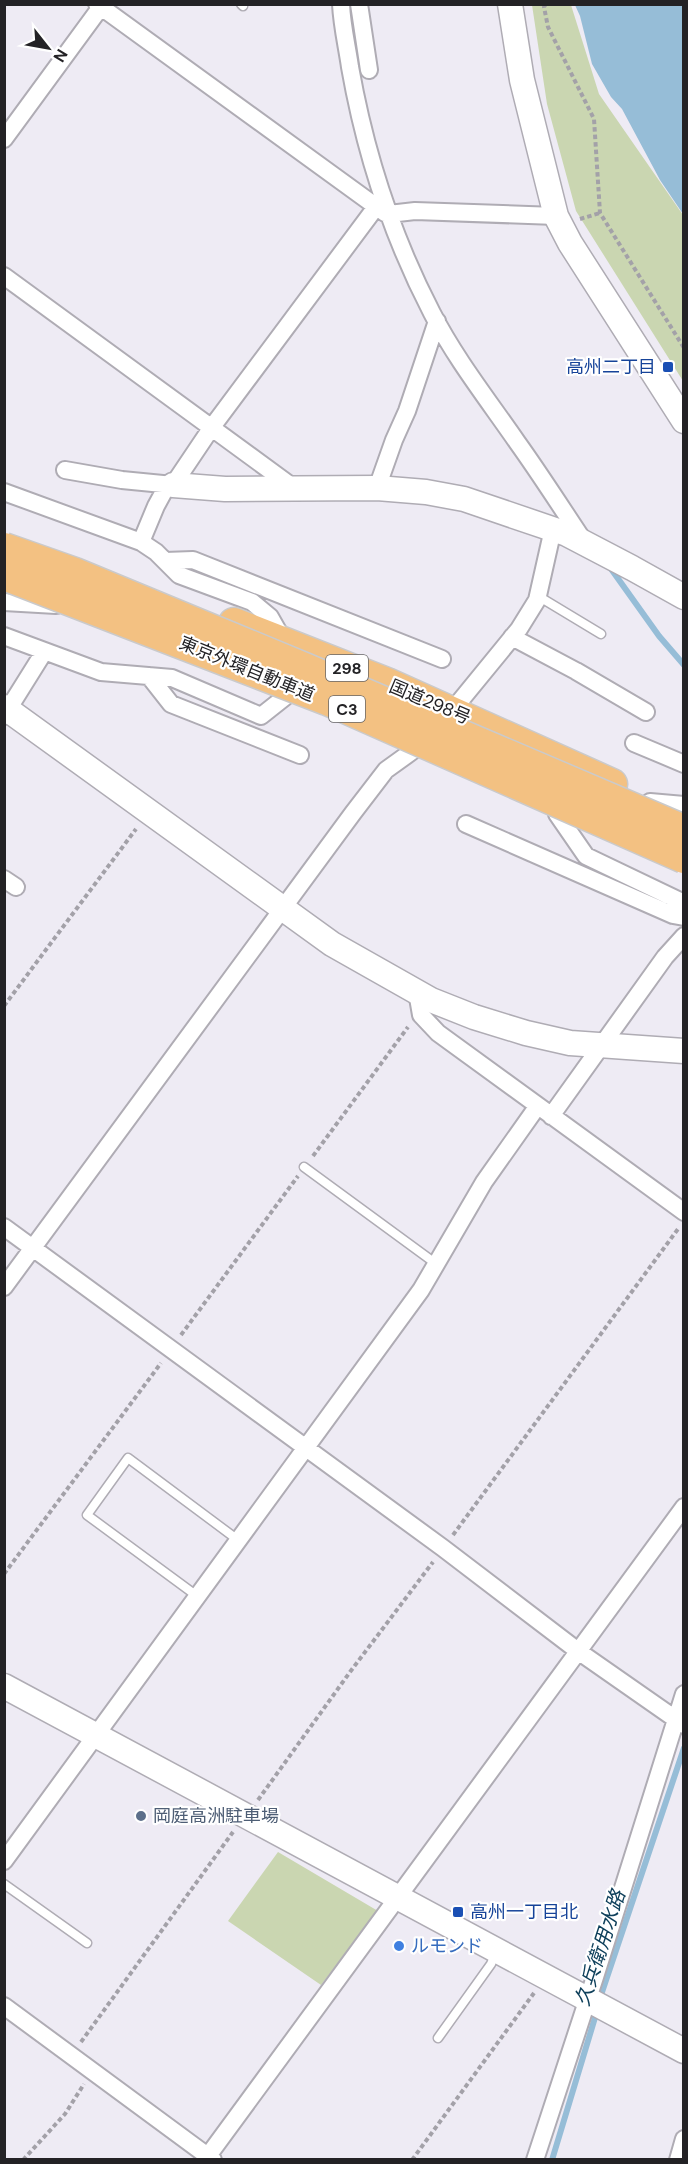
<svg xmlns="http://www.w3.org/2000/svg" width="688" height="2164" viewBox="0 0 688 2164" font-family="'DM Sans','Noto Sans JP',sans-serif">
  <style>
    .green { fill: #cad6b1 }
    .water { fill: #96bdd7 }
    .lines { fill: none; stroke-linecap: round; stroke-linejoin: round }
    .stream { stroke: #96bdd7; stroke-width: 6 }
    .lane-casing { stroke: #afacb4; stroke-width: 11 }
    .street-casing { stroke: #afacb4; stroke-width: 20 }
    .secondary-casing { stroke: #afacb4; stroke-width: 27 }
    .highway-casing { stroke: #cacacb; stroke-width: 33 }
    .path { stroke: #a3a1a8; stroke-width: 4; stroke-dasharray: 4.5 3; stroke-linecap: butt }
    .lane { stroke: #fff; stroke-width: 8 }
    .street { stroke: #fff; stroke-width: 16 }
    .secondary { stroke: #fff; stroke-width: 24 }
    .highway { stroke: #f3c182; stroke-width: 30 }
    .highway-bridge-casing { stroke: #cacacb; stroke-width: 33; stroke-linecap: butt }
    .highway-bridge { stroke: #f3c182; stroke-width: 30 }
    .transit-dot { fill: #1a4fb4; stroke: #fff; stroke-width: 2 }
    .service-dot { fill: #5c6f8a; stroke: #fff; stroke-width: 2 }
    .shop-dot { fill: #3f7fe0; stroke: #fff; stroke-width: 2 }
    .labels { text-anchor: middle; stroke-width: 4.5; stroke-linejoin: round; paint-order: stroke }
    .shield { fill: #fff; stroke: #656466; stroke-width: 1.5 }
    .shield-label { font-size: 16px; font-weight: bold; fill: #232225 }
    .transit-label { font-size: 18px; fill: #164399; stroke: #fff; text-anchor: end }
    .street-label { font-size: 18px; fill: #232225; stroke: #fff }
    .service-label { font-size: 18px; fill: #4e5e75; stroke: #fff; text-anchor: start }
    .shop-label { font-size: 18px; fill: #366cbe; stroke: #fff; text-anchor: start }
    .water-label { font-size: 20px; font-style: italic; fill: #0f405b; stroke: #fff }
  </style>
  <rect width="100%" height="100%" fill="#eeebf4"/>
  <path class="green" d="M 532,5 L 571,5 L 599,94 L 683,215 L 683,381 L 576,211 L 547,104 Z
    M 278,1852 L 378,1911 L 321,1985 L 228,1921 Z"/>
  <path class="water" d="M 575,5 L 683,5 L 683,214 L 660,180 L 622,109 L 611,97 L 592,64 L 580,16 Z"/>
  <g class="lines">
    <path class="stream" d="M 609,566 L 659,636 L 684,665
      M 599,2001 L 684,1748
      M 552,2160 L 597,2011"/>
    <defs>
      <path id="lane" d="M 241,4 L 243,6
        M 538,596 L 601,634
        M 304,1167 L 435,1263
        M 197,1596 L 87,1515 L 128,1458 L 238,1540
        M 4,1884 L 87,1943
        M 438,2038 L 491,1964 L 496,1952"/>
      <path id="street" d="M 97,4 L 385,213
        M 341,4 C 342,26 347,46 350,67 C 365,152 392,236 432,313 C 455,358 488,400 517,442 C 540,474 561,507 583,540
        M 359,4 L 369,70
        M 4,139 L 103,4
        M 389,214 L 415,211 L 556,216
        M 4,276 L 294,488
        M 65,470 L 122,480 L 173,485 L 212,427 L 376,207
        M 377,488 L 394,440 L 407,411 L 437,321
        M 4,492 L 141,542 L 156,552 L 179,575 L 252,602 L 270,617 L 283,640
        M 141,542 L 156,506 L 168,484
        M 165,561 L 193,560 L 442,659
        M 4,602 L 56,605
        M 4,636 L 101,672 L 172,678 L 261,716 L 285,697
        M 512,637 L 576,671 L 646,712
        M 149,676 L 171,704 L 300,755
        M 4,716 L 44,652
        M 447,717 L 519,629 L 537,600 L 553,529
        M 634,743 L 684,764
        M 650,802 L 684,805
        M 557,814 L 586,856 L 684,903
        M 466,824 L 673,915 L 684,917
        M 4,879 L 16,887
        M 417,992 L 421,1015 L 438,1033 L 684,1212
        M 551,1116 L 665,957 L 684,936
        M 4,1227 L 443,1548 L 578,1651 L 684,1725
        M 4,1287 L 353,813 L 386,770 L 411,752 L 426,737
        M 4,1861 L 421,1290 L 484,1182 L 537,1107
        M 4,2006 L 213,2160
        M 205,2160 L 684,1507
        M 535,2160 L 595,1977 L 684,1694
        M 678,2160 L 684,2139"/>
      <path id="secondary" d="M 510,4 L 522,80 L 556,216 L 570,243 L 684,421
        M 173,485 L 225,489 L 377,488 L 426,492 L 464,499 L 567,534 L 632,568 L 684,597
        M 4,707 L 332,944 L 431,1000 L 474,1017 L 526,1033 L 570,1043 L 684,1051
        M 4,1686 L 684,2051"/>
      <path id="highway" d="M 234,623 L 387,683 L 612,784"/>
    </defs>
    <use href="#lane" class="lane-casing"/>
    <use href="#street" class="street-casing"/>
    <use href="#secondary" class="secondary-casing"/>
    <use href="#highway" class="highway-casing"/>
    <path class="path" d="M 546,4 L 544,7 L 548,27 L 594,119 L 600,213 L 684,348
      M 580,219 L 600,213
      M 4,1006 L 136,829
      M 313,1156 L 408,1027
      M 181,1335 L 298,1176
      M 453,1535 L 678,1229
      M 4,1574 L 161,1363
      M 258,1800 L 350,1672 L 433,1562
      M 81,2042 L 233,1832
      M 23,2160 L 65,2114 L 84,2084
      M 412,2160 L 534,1993"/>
    <use href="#lane" class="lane"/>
    <use href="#street" class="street"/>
    <use href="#secondary" class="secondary"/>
    <use href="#highway" class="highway"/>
    <defs>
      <path id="highway-bridge" d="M 4,548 L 75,573 L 307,669 L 684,830
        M 4,575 L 327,700 L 684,858"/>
    </defs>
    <use href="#highway-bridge" class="highway-bridge-casing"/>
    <use href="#highway-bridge" class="highway-bridge"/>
  </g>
  <g class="transit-dot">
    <rect x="662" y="361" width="12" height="12" rx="3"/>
    <rect x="452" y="1906" width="12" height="12" rx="3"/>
  </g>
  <circle class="service-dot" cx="141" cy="1816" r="6"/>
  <circle class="shop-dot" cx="399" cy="1946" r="6"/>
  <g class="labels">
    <g class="shield">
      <rect x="326" y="655" width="42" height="26" rx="4.5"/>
      <rect x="329" y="696" width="36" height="26" rx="4.5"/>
    </g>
    <g class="shield-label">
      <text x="347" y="674">298</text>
      <text x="347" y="715">C3</text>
    </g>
    <g class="transit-label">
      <text x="656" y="373">高州二丁目</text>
      <text x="470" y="1918" text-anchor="start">高州一丁目北</text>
    </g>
    <g class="street-label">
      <text transform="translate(247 669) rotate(22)" y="6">東京外環自動車道</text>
      <text transform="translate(430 702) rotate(23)" y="6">国道298号</text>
    </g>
    <g class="service-label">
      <text x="153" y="1822">岡庭高洲駐車場</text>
    </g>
    <g class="shop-label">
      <text x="411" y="1952">ルモンド</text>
    </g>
    <g class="water-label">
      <text transform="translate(600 1948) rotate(-72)" y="7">久兵衛用水路</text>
    </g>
  </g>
  <rect width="688" height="2164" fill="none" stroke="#232225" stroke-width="12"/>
  <g transform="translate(48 48) rotate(121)" stroke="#ffffff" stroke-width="4.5" paint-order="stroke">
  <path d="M0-4.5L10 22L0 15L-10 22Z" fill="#232225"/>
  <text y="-9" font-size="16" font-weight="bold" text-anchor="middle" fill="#232225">N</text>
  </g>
</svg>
